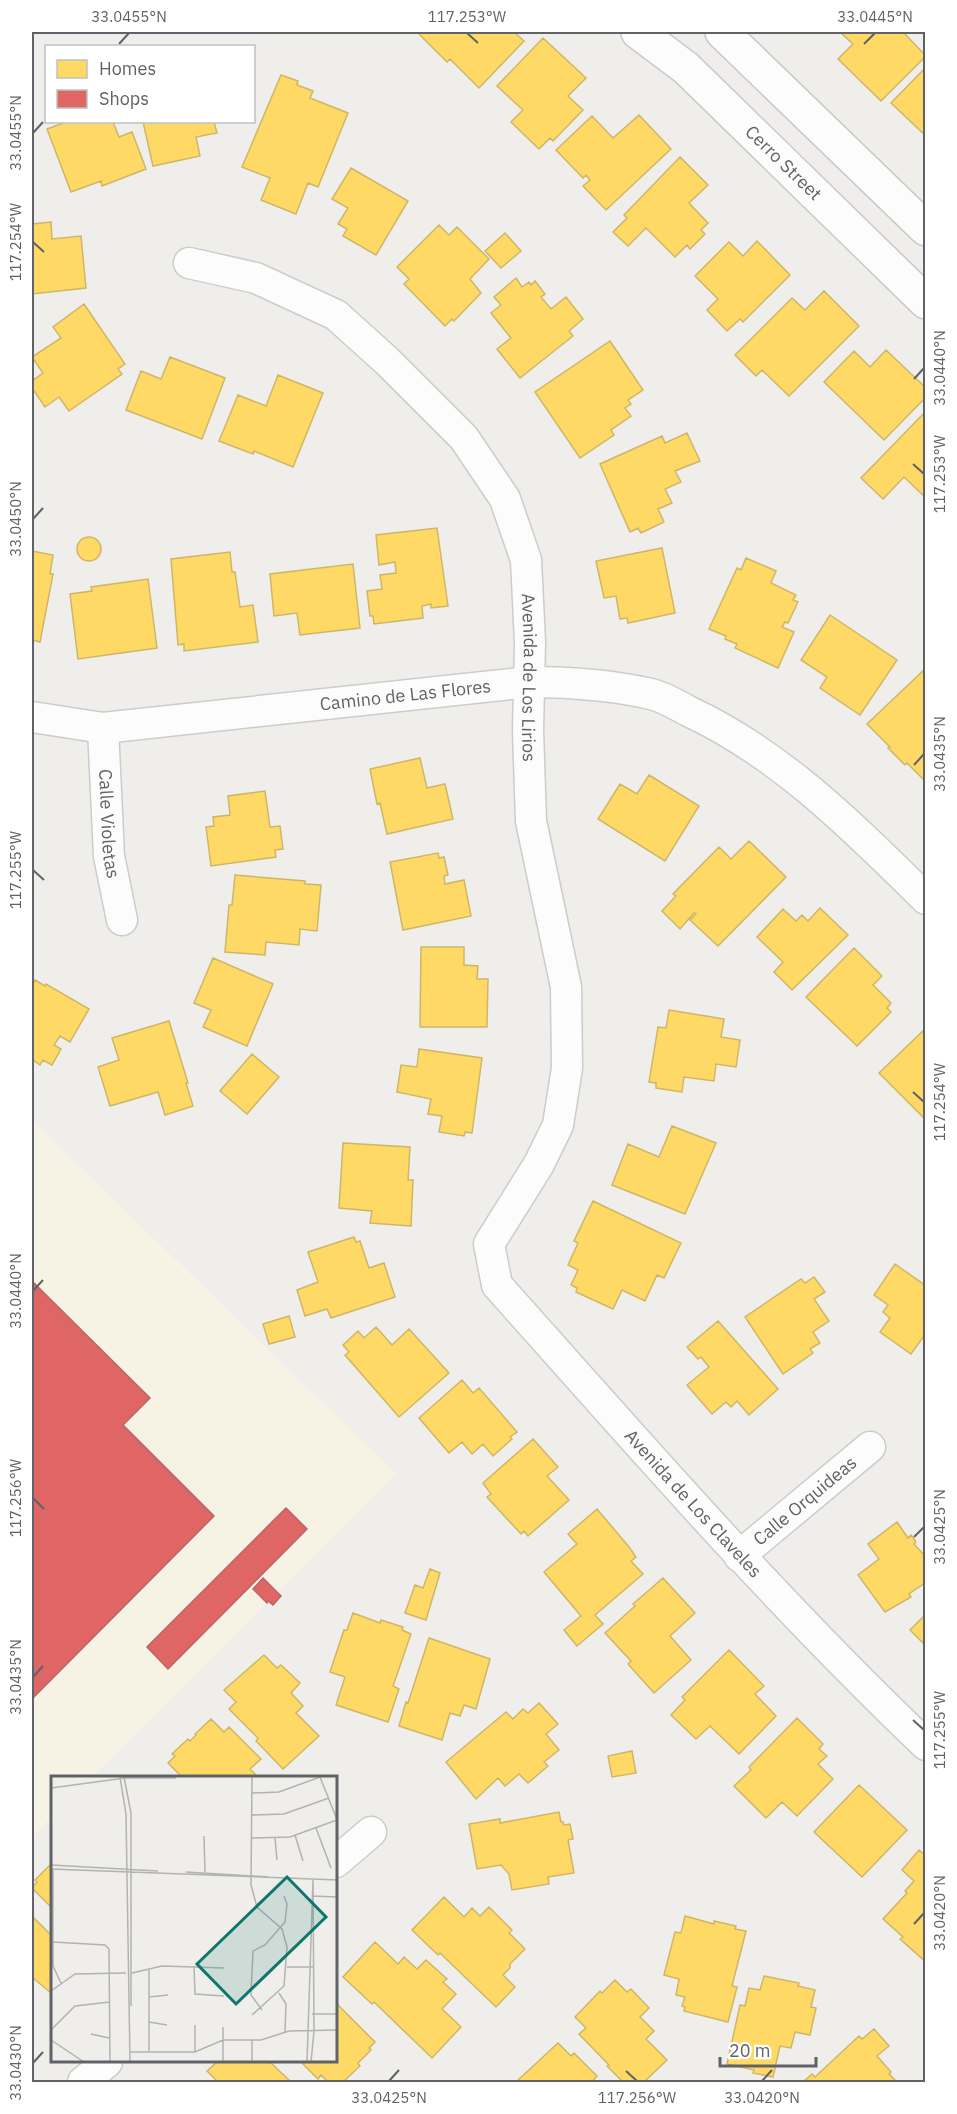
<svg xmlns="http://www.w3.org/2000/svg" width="957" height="2114" viewBox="0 0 957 2114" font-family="'IBM Plex Sans',sans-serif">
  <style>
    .commercial { fill: #f7f3e4 }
    .homes { fill: #ffd966; stroke: #cfb667; stroke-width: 1.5 }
    .shops { fill: #e06666; stroke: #b96567; stroke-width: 1.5 }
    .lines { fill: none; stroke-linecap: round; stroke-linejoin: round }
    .street-casing { stroke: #cbcccc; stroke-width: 33 }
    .secondary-casing { stroke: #cacacb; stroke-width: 36 }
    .street { stroke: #fdfcfc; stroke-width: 30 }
    .secondary { stroke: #fdfcfc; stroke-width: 33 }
    .ticks { fill: none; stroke: #5f6368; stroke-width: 2 }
    .labels { text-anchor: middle; stroke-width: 6; stroke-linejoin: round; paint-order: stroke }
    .street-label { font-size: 18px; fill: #5f6368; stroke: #fff }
    .inset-road { fill: none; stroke: #b1b2b2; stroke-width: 1.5 }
    .view { fill: #0f766e; fill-opacity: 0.15; stroke: #0f766e; stroke-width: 3 }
    .inset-edge { fill: none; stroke: #5f6368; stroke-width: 3 }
    .neatline { fill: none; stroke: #5f6368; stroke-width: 2 }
    .ticks-label { font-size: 15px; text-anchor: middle; fill: #5f6368 }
  </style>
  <rect width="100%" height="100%" fill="#efeeea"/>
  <path class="commercial" d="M 32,1120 L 396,1474 L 91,1778 L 52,1778 L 52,1816 L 32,1837 Z"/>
  <path class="homes" d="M 421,32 L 514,32 L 524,41 L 479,88 L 450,59 L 447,62 L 419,34 Z
    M 840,32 L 903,32 L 926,56 L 881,101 L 838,59 L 853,44 Z
    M 543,38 L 586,78 L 568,96 L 583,110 L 553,141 L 550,138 L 539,149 L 511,122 L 523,110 L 497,86 Z
    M 926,67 L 926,136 L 891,103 Z
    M 281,75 L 298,81 L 297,85 L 313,91 L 310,98 L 348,113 L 318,187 L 308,183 L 296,214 L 261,200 L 270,178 L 242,167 Z
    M 639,115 L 671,149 L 606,210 L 583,186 L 590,180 L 586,175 L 583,178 L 556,150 L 592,116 L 613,138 Z
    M 66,122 L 113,122 L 119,137 L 132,132 L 146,169 L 102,186 L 101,181 L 71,192 L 47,129 Z
    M 143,122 L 214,122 L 217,133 L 196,137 L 200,156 L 153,166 Z
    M 680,157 L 708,185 L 689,203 L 708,223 L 701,230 L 705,234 L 690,249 L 687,245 L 675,257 L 646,228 L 628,246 L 613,232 L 627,218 L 624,215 Z
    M 351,168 L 408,201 L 376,255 L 343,236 L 347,229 L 338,224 L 348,208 L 332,199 Z
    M 51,222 L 52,239 L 81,236 L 86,288 L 32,294 L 32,224 Z
    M 439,225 L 449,235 L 457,227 L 489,259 L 470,279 L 481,293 L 454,321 L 452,319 L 445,326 L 404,284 L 409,279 L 397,267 Z
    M 505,233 L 521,251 L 501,268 L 485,251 Z
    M 757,241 L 790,275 L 743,322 L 740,319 L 727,331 L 707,310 L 718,299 L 695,276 L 729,242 L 743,256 Z
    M 516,278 L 522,287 L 529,282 L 531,285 L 535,281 L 545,294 L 541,297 L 551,309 L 566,297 L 583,319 L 569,331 L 573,336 L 520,378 L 497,349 L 511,338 L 491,313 L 501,305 L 494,297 Z
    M 824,291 L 859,326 L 789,396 L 762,370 L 756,376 L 735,355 L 792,298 L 805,310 Z
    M 84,304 L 125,364 L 118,369 L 122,374 L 69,411 L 59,397 L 45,407 L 32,388 L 32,381 L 43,373 L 32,357 L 61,338 L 53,327 Z
    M 610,341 L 643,390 L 628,400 L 631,404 L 625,408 L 631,416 L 611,430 L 614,435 L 580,458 L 535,392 Z
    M 886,350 L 926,388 L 926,397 L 884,440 L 824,382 L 854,351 L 870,367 Z
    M 170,357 L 225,378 L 202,439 L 126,410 L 141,371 L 161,379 Z
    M 278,375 L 323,393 L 293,467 L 254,451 L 253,454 L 219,441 L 238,395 L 266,406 Z
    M 926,411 L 926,498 L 904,477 L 883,499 L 861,478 Z
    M 687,433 L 700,461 L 675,471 L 681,482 L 665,489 L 672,503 L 658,509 L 664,522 L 641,533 L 638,528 L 630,532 L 600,464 L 662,436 L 665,443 Z
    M 437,528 L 448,606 L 431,608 L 431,604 L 422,606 L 423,618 L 374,624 L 373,616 L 370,616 L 367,591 L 382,589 L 380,575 L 396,573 L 395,562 L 379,565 L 376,535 Z
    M77 549a12 12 0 1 1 24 0a12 12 0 1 1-24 0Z
    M 662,548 L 675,613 L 628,623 L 627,618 L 620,619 L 616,596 L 604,598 L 596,561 Z
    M 32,551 L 53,555 L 50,574 L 53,574 L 40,642 L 32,640 Z
    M 230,552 L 232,572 L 235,572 L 240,607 L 253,605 L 258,642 L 184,651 L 184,644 L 178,645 L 171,559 Z
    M 746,558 L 776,571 L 771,583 L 796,595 L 793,600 L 798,602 L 788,623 L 785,622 L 782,627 L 794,632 L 778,668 L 735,648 L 737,644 L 725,639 L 726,636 L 709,629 L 737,568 L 741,570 Z
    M 353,564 L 360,628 L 300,635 L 297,613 L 274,616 L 270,574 Z
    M 148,579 L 157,648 L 78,659 L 70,594 L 92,591 L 91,587 Z
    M 830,615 L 897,660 L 860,715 L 820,688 L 827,677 L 801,660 Z
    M 926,668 L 926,778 L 924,780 L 907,763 L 905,765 L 888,748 L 890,747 L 867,724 Z
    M 420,758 L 427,788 L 445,784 L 453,819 L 387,834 L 380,803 L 377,804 L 370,769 Z
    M 649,775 L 699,806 L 665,861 L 598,819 L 620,784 L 637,794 Z
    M 265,791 L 270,827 L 280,826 L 283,849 L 275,850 L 276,857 L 211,866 L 206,827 L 214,826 L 213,817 L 230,815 L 228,796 Z
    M 749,841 L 786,877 L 718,946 L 690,920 L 696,914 L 694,913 L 680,929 L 662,911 L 676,896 L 673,894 L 719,847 L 731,859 Z
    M 438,853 L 439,858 L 444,857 L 448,875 L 444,876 L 445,884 L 464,880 L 471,916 L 403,930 L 390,862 Z
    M 235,875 L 305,881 L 305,884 L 321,885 L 317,931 L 300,929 L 299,945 L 266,942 L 265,955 L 225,952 L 229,905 L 232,905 Z
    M 820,908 L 848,935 L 792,990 L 774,972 L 783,962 L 757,937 L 783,909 L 796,921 L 802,915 L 808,921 Z
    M 421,947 L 464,947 L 464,965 L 478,966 L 477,979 L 488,979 L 487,1027 L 420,1027 Z
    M 854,948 L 882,976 L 873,985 L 891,1003 L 887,1008 L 891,1012 L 857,1046 L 806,997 Z
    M 213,958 L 273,984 L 247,1046 L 203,1027 L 211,1010 L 194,1003 Z
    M 35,980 L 45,986 L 46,984 L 89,1009 L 70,1042 L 60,1036 L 54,1045 L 61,1049 L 52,1065 L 43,1060 L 40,1065 L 32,1059 L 32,982 L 33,983 Z
    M 669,1010 L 724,1019 L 721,1037 L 740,1040 L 736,1067 L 716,1064 L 714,1081 L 684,1077 L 682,1092 L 656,1088 L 656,1083 L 649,1082 L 658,1027 L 666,1028 Z
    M 169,1021 L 188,1083 L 186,1083 L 193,1106 L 165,1115 L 158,1092 L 110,1106 L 98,1067 L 119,1060 L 112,1038 Z
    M 926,1028 L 926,1115 L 923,1117 L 879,1073 Z
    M 419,1049 L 482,1058 L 472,1133 L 465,1132 L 464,1136 L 439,1132 L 442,1116 L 428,1114 L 431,1099 L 397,1092 L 401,1065 L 417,1067 Z
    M 252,1054 L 279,1077 L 247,1114 L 220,1091 Z
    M 672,1126 L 716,1143 L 685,1214 L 612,1185 L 628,1144 L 659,1157 Z
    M 343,1143 L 410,1147 L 408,1180 L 413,1180 L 411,1226 L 370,1223 L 372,1211 L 339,1208 Z
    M 593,1201 L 681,1243 L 664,1278 L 657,1275 L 645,1301 L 622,1290 L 613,1309 L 576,1292 L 577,1288 L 571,1285 L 578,1270 L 568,1265 L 578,1243 L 574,1241 Z
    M 354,1237 L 356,1242 L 360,1241 L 369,1268 L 384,1263 L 395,1297 L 331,1318 L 327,1309 L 305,1316 L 297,1290 L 318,1282 L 308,1252 Z
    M 895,1264 L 926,1286 L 926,1333 L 911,1354 L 880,1332 L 890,1318 L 883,1312 L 888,1305 L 874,1295 Z
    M 814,1277 L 825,1292 L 814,1299 L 829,1321 L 813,1332 L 820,1343 L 810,1349 L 813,1353 L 783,1374 L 745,1317 L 801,1279 L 805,1283 Z
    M 289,1316 L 295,1337 L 269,1344 L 263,1324 Z
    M 718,1321 L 778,1389 L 749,1415 L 737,1401 L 731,1407 L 726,1402 L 712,1414 L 687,1385 L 709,1367 L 701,1357 L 698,1359 L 687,1347 Z
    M 376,1327 L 392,1345 L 409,1329 L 449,1373 L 399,1417 L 345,1355 L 349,1352 L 343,1345 L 358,1331 L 364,1338 Z
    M 462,1380 L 473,1393 L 479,1388 L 517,1432 L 510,1437 L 512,1439 L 493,1456 L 483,1444 L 472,1454 L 462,1442 L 449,1453 L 419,1418 Z
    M 533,1439 L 558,1467 L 547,1476 L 569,1500 L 528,1536 L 524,1531 L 521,1534 L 487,1497 L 491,1494 L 483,1483 Z
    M 597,1509 L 629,1547 L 636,1557 L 631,1561 L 643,1574 L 595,1615 L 603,1624 L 577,1646 L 564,1630 L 581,1616 L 544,1572 L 577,1544 L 568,1534 Z
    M 897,1522 L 908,1538 L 911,1535 L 916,1542 L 914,1544 L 926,1557 L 926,1582 L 909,1594 L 911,1597 L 885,1612 L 858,1575 L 879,1559 L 868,1544 Z
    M 430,1569 L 440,1573 L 426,1620 L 405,1613 L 415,1585 L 423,1588 Z
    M 663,1578 L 695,1613 L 670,1636 L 691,1660 L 654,1693 L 628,1664 L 631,1661 L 605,1633 L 635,1606 L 633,1604 Z
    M 353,1613 L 380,1623 L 381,1620 L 403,1627 L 402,1630 L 411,1634 L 393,1686 L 399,1689 L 388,1722 L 336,1705 L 345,1677 L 330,1672 L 344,1630 L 347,1630 Z
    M 926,1614 L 926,1646 L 910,1630 Z
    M 429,1638 L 490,1659 L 476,1709 L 464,1705 L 460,1716 L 450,1713 L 442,1740 L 399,1726 L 406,1702 L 408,1703 Z
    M 729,1650 L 764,1686 L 755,1694 L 776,1716 L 739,1754 L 710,1726 L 696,1739 L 671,1715 L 685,1700 L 682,1697 Z
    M 264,1655 L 277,1668 L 281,1665 L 300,1683 L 291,1693 L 303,1706 L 296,1713 L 319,1736 L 283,1769 L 256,1741 L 258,1738 L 229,1709 L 236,1702 L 224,1690 Z
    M 539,1703 L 558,1724 L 546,1734 L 559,1750 L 544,1762 L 548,1766 L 528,1783 L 519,1774 L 505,1786 L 498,1778 L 476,1799 L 446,1762 L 506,1712 L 513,1719 L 523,1709 L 528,1713 Z
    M 797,1718 L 823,1744 L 819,1749 L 827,1756 L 818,1764 L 833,1779 L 797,1816 L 782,1802 L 766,1818 L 734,1786 L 751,1770 L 749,1767 Z
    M 211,1719 L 224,1732 L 229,1727 L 261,1759 L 250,1769 L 259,1778 L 183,1778 L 168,1763 L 175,1756 L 172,1754 L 188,1739 L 190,1741 L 196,1735 L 195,1734 Z
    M 632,1751 L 636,1773 L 612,1777 L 608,1756 Z
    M 859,1785 L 907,1830 L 862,1877 L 814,1832 Z
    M 559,1812 L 561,1822 L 563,1822 L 564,1825 L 570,1824 L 573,1839 L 568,1840 L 574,1873 L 548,1877 L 549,1884 L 512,1890 L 509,1874 L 501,1865 L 477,1869 L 469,1824 L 500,1819 L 500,1823 Z
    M 919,1850 L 926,1856 L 926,1962 L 900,1939 L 903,1937 L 883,1919 L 907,1893 L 905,1891 L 914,1881 L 902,1870 Z
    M 51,1864 L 52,1866 L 52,1908 L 32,1888 L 37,1882 L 35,1880 Z
    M 444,1897 L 464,1917 L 472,1908 L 480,1916 L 489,1907 L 512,1930 L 509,1933 L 525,1949 L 510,1964 L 510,1968 L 503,1975 L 515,1987 L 496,2007 L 440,1953 L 438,1955 L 412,1930 Z
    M 32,1916 L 52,1936 L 52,1994 L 32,1977 Z
    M 685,1916 L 714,1924 L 714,1921 L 736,1926 L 735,1929 L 746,1931 L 732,1986 L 737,1987 L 728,2022 L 684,2011 L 685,2007 L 682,2006 L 685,1997 L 676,1995 L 679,1979 L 664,1975 L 675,1932 L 681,1933 Z
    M 375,1942 L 398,1964 L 404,1957 L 417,1969 L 426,1960 L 447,1979 L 443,1982 L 456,1994 L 442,2009 L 461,2027 L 432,2058 L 374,2002 L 372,2004 L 343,1977 Z
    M 764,1976 L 799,1983 L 798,1986 L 815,1990 L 811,2007 L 816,2008 L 810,2035 L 795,2032 L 791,2048 L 780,2046 L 773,2077 L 753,2073 L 754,2070 L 727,2064 L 740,2005 L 745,2006 L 749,1988 L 760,1990 Z
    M 615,1980 L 627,1992 L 631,1989 L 649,2008 L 640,2017 L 654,2031 L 646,2039 L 667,2060 L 644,2082 L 623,2082 L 607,2066 L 609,2065 L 579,2034 L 586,2028 L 575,2017 L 600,1991 L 602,1993 Z
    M 336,2003 L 375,2042 L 369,2048 L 371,2050 L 358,2063 L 360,2066 L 343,2082 L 328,2082 L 321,2075 L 318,2079 L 301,2062 L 336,2062 Z
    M 874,2029 L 889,2046 L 877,2056 L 891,2072 L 889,2074 L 897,2082 L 803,2082 L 812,2074 L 815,2077 L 859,2036 L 862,2039 Z
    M 558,2043 L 571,2056 L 574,2053 L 597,2076 L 592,2082 L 516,2082 Z
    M 217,2062 L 270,2062 L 291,2082 L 218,2082 L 207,2071 Z"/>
  <path class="shops" d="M 32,1281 L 150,1398 L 123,1425 L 214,1516 L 32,1699 Z
    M 286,1508 L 307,1529 L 168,1669 L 147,1647 Z
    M 263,1578 L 281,1596 L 273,1605 L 268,1601 L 267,1603 L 253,1589 Z"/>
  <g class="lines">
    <defs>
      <g id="street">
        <path id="s1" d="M 189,263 L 256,278 L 336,315 L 387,361 L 464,438 L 505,499 L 526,560 L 530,642 L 528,730 L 531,821 L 566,987 L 567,1068 L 558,1125 L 539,1164 L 489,1244 L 497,1285 C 636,1441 774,1600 926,1745"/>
        <path id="s2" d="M 32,717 L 103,728 L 529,682 C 570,682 611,685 651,694 C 664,697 677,705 688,711 C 781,754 854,828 926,899"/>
        <path id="s3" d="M 103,728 L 109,856 L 122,920"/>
        <path id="s4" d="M 739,1556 L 870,1447"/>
        <path d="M 336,1862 L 371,1832"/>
        <path d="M 83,2082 L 107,2062"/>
      </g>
      <g id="secondary">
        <path id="s5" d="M 638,32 L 686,68 L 926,302"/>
        <path d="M 722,32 L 926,229"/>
      </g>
    </defs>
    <use href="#street" class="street-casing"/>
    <use href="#secondary" class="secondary-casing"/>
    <use href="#street" class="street"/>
    <use href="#secondary" class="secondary"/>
  </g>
  <path class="ticks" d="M 467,33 L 478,43M 119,44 L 129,33M 864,44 L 875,33M 33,133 L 43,122M 33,242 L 44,252M 914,379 L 924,368M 913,464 L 924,474M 33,519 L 43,508M 914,765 L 924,754M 33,870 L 44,880M 913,1092 L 924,1102M 33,1291 L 43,1280M 33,1498 L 44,1509M 914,1537 L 924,1527M 33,1677 L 43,1666M 913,1720 L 924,1730M 914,1924 L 924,1913M 33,2063 L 43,2052M 626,2071 L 637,2081M 389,2081 L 399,2070M 762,2081 L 772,2070"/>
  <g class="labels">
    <g class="street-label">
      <text dy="6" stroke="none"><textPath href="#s5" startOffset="196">Cerro Street</textPath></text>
      <text dy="6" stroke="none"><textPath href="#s1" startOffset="590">Avenida de Los Lirios</textPath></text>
      <text dy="6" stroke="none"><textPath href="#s2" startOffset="376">Camino de Las Flores</textPath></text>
      <text dy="6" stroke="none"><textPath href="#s3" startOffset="96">Calle Violetas</textPath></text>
      <text dy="6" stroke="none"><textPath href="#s4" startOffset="86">Calle Orquideas</textPath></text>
      <text dy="6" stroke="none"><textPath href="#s1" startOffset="1515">Avenida de Los Claveles</textPath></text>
    </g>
  </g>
  <g transform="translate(51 1776)">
    <rect width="286" height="286" fill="#efeeea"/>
    <path class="inset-road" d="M 69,1 L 75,38 L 79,286M 73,1 L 80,37 L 80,230M 201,1 L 200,109 L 206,131 L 231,153 L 236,171 L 233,210 L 201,239M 0,12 L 74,2 L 125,2M 201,17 L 228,16 L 269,1 L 287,46M 201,39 L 233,38 L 278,22M 265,52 L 280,92M 244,59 L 252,85M 153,60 L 154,96M 201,62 L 239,61 L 286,44M 224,62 L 226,84M 0,89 L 107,95M 0,93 L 287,104M 2,93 L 2,190 L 10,207M 135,96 L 218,101M 261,120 L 287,121M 2,166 L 54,169 L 58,173 L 59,286M 143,190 L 144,218 L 173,220M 236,191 L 262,191M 98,194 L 98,275M 81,197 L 111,190 L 173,192M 0,215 L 24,198 L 75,197M 228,217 L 235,228 L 234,256M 98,221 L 117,219M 211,234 L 200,219 L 202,175 L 214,169 L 234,146 L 236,128 L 233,120M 261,238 L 287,238M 98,246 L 116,249M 0,254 L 24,230 L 59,226M 40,258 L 58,262M 0,264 L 33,286M 201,264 L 201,286M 79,276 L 144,276 L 172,264 L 210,264 L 238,255 L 287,254M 144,276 L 144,249M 172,286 L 172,251M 256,286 L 262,104M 260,286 L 263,255 L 262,104"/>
    <path class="view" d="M 236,101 L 275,141 L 185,228 L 146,188 Z"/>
    <rect width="286" height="286" class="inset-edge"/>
  </g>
  <rect width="957" height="2114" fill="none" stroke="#ffffff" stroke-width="66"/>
  <rect x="45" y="45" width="210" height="78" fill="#ffffff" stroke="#bfc1c3" stroke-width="1.5"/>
  <rect x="57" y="60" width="30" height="18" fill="#ffd966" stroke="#bfc1c3" stroke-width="1.5"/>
  <text x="99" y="75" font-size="18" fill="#5f6368">Homes</text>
  <rect x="57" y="90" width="30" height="18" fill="#e06666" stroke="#bfc1c3" stroke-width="1.5"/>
  <text x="99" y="105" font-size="18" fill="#5f6368">Shops</text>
  <path d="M720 2057v9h96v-9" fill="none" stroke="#5f6368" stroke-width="3"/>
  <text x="729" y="2057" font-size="18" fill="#5f6368" stroke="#ffffff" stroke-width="4.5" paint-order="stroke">20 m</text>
  <rect x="33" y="33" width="891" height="2048" class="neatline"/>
  <g class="ticks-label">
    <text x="129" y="22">33.0455°N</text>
    <text x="467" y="22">117.253°W</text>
    <text x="875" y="22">33.0445°N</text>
    <text transform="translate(16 133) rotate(-90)" y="5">33.0455°N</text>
    <text transform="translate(16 242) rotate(-90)" y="5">117.254°W</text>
    <text transform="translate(940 368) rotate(-90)" y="5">33.0440°N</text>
    <text transform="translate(940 474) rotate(-90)" y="5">117.253°W</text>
    <text transform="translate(16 519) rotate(-90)" y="5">33.0450°N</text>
    <text transform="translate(940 754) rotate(-90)" y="5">33.0435°N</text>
    <text transform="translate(16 870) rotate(-90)" y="5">117.255°W</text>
    <text transform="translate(940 1102) rotate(-90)" y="5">117.254°W</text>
    <text transform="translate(16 1291) rotate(-90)" y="5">33.0440°N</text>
    <text transform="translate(16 1498) rotate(-90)" y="5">117.256°W</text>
    <text transform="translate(940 1527) rotate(-90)" y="5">33.0425°N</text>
    <text transform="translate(16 1677) rotate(-90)" y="5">33.0435°N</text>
    <text transform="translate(940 1730) rotate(-90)" y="5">117.255°W</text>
    <text transform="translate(940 1913) rotate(-90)" y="5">33.0420°N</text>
    <text transform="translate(16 2063) rotate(-90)" y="5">33.0430°N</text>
    <text x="389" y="2103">33.0425°N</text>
    <text x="637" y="2103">117.256°W</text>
    <text x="762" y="2103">33.0420°N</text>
  </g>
</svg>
